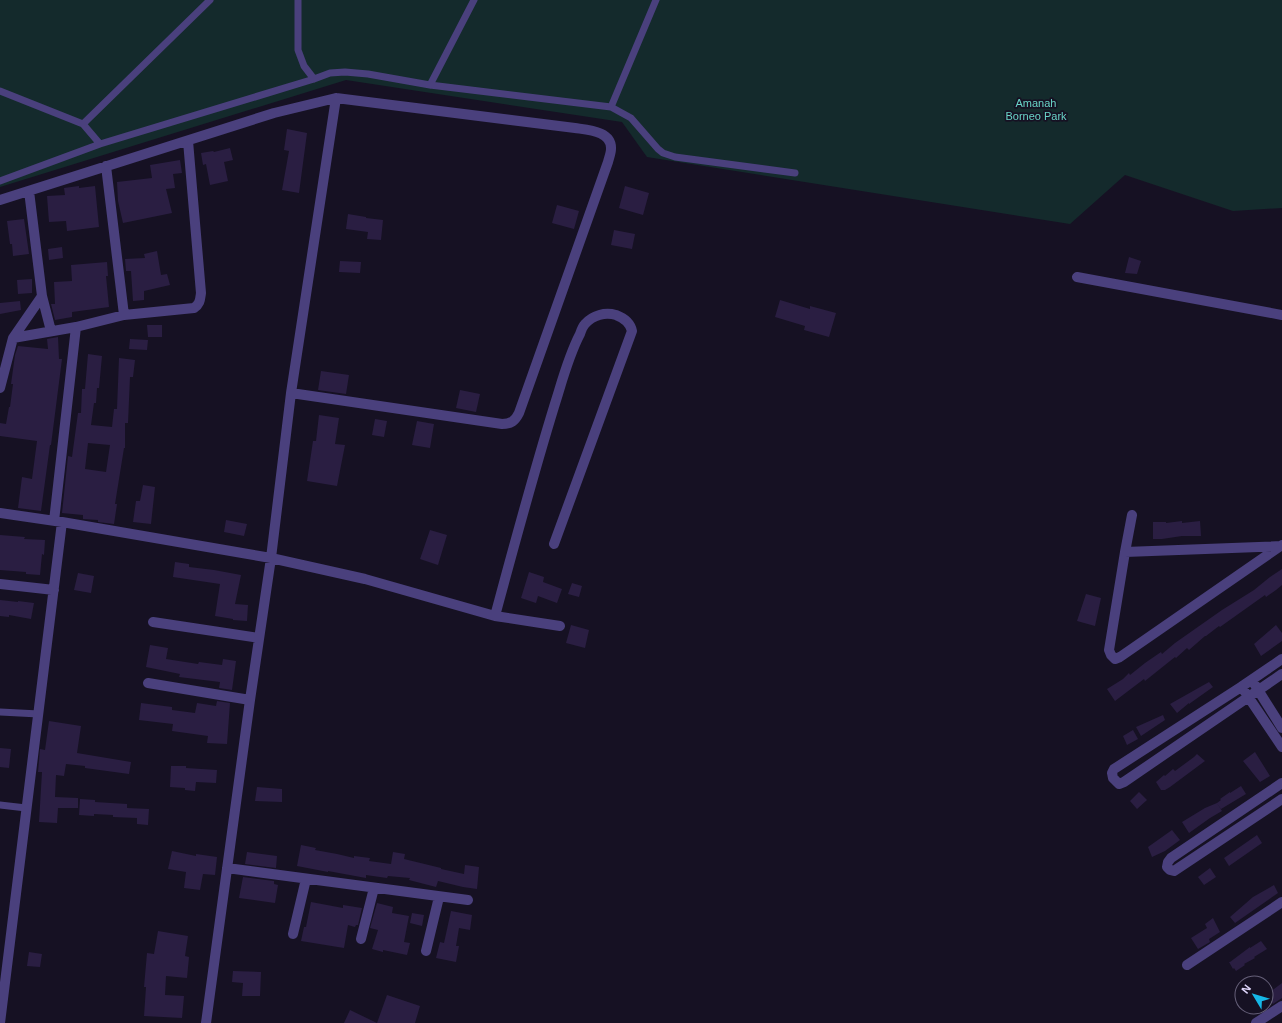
<svg xmlns="http://www.w3.org/2000/svg" width="1282" height="1023" viewBox="0 0 1282 1023" font-family="Arial,sans-serif">
  <style>
    .green { fill: #142a2c }
    .building { fill: #2a1e42; fill-rule: evenodd }
    .lines { fill: none; stroke-linecap: round; stroke-linejoin: round }
    .service { stroke: #4a407d; stroke-width: 7 }
    .minor { stroke: #4a407d; stroke-width: 10 }
    .labels { text-anchor: middle; stroke-width: 3.5; stroke-linejoin: round; paint-order: stroke }
    .park-label { font-size: 11px; fill: #69d4c7; stroke: #161123 }
  </style>
  <rect width="100%" height="100%" fill="#161123"/>
  <path class="green" d="M 0,0 L 1282,0 L 1282,208 L 1233,211 L 1125,175 L 1070,224 L 647,157 L 622,122 L 346,80 L 0,187 Z"/>
  <path class="building" d="M 287,129 L 307,133 L 299,193 L 282,190 L 289,151 L 284,150 Z
    M 230,148 L 233,160 L 224,162 L 228,181 L 210,185 L 206,164 L 203,165 L 201,153 L 213,151 L 214,152 Z
    M 180,160 L 182,173 L 173,174 L 175,188 L 166,189 L 172,213 L 123,223 L 118,201 L 117,182 L 152,178 L 150,165 Z
    M 79,186 L 79,188 L 95,186 L 99,227 L 67,231 L 66,221 L 49,222 L 47,196 L 65,195 L 64,188 Z
    M 625,186 L 649,193 L 643,215 L 619,208 Z
    M 557,205 L 579,211 L 574,229 L 552,223 Z
    M 348,214 L 366,217 L 366,218 L 383,220 L 381,240 L 367,239 L 368,232 L 346,229 Z
    M 24,219 L 29,254 L 13,256 L 12,244 L 10,244 L 7,221 Z
    M 614,230 L 635,234 L 632,249 L 611,245 Z
    M 62,247 L 63,258 L 49,260 L 48,249 Z
    M 157,251 L 161,275 L 167,274 L 170,285 L 144,291 L 144,300 L 133,301 L 131,271 L 126,271 L 125,259 L 145,258 L 144,254 Z
    M 1129,257 L 1141,261 L 1137,274 L 1125,273 Z
    M 340,261 L 361,262 L 360,273 L 339,272 Z
    M 107,262 L 108,276 L 106,276 L 109,307 L 72,312 L 72,317 L 55,320 L 51,304 L 55,304 L 54,282 L 72,281 L 71,265 Z
    M 32,279 L 32,293 L 18,294 L 17,280 Z
    M 780,300 L 810,309 L 810,306 L 836,313 L 829,337 L 804,330 L 805,326 L 775,317 Z
    M 20,301 L 21,310 L 0,314 L 0,303 Z
    M 147,325 L 162,325 L 162,337 L 148,337 Z
    M 58,337 L 59,359 L 62,359 L 51,445 L 50,445 L 41,511 L 18,508 L 22,477 L 32,479 L 37,441 L 0,436 L 0,423 L 6,424 L 9,407 L 10,407 L 13,384 L 11,384 L 15,355 L 18,346 L 48,349 L 47,339 Z
    M 130,339 L 148,340 L 147,350 L 129,349 Z
    M 88,354 L 102,356 L 99,388 L 97,388 L 96,403 L 94,403 L 91,425 L 112,427 L 114,409 L 117,409 L 119,358 L 135,360 L 133,377 L 130,377 L 128,423 L 125,423 L 125,448 L 124,448 L 115,504 L 117,504 L 114,524 L 98,522 L 98,520 L 83,519 L 83,515 L 62,513 L 68,456 L 72,457 L 78,413 L 81,413 L 82,389 L 85,389 ZM 88,443 L 110,445 L 106,472 L 85,469 Z
    M 321,371 L 349,375 L 346,394 L 318,390 Z
    M 460,390 L 480,394 L 476,412 L 456,408 Z
    M 319,415 L 339,418 L 335,444 L 345,445 L 337,486 L 307,481 L 313,441 L 316,441 Z
    M 375,419 L 387,421 L 384,437 L 372,435 Z
    M 417,421 L 434,424 L 430,448 L 412,445 Z
    M 143,485 L 155,487 L 151,524 L 133,522 L 136,501 L 140,501 Z
    M 226,520 L 247,524 L 244,536 L 224,532 Z
    M 1182,521 L 1182,523 L 1200,521 L 1201,536 L 1182,536 L 1162,539 L 1153,539 L 1153,522 L 1166,522 L 1166,523 Z
    M 430,530 L 447,535 L 438,565 L 420,559 Z
    M 0,535 L 25,537 L 24,539 L 45,540 L 44,555 L 42,554 L 40,575 L 26,574 L 26,572 L 0,570 Z
    M 175,562 L 189,564 L 189,567 L 214,570 L 241,575 L 235,604 L 248,605 L 247,621 L 233,620 L 233,619 L 215,616 L 220,584 L 173,577 Z
    M 1282,569 L 1282,585 L 1276,590 L 1266,597 L 1265,595 L 1220,627 L 1219,626 L 1206,636 L 1205,636 L 1189,650 L 1187,648 L 1176,658 L 1175,657 L 1145,681 L 1144,679 L 1115,701 L 1107,689 L 1123,679 L 1129,673 L 1130,675 L 1145,663 L 1161,652 L 1162,654 L 1175,643 L 1222,610 L 1254,590 L 1270,577 Z
    M 529,572 L 544,577 L 543,582 L 562,589 L 557,603 L 538,596 L 536,603 L 521,598 Z
    M 78,573 L 94,576 L 91,593 L 74,590 Z
    M 572,583 L 582,586 L 579,597 L 568,594 Z
    M 1086,594 L 1101,598 L 1095,626 L 1077,621 Z
    M 0,600 L 18,602 L 18,601 L 34,603 L 31,619 L 9,615 L 9,617 L 0,616 Z
    M 571,625 L 589,630 L 585,648 L 566,643 Z
    M 1276,625 L 1282,633 L 1282,641 L 1261,656 L 1254,644 Z
    M 150,645 L 168,648 L 166,659 L 198,664 L 199,662 L 222,665 L 223,659 L 236,661 L 232,690 L 219,688 L 220,682 L 179,677 L 180,674 L 146,667 Z
    M 1209,682 L 1213,687 L 1189,704 L 1189,703 L 1177,713 L 1170,704 Z
    M 217,701 L 230,703 L 227,744 L 207,743 L 208,736 L 172,731 L 173,724 L 139,720 L 141,703 L 172,707 L 172,710 L 195,713 L 197,703 L 216,706 Z
    M 1163,715 L 1165,720 L 1141,736 L 1136,727 Z
    M 49,721 L 81,726 L 77,753 L 131,762 L 129,774 L 85,768 L 85,766 L 66,764 L 64,776 L 56,775 L 55,797 L 78,798 L 78,808 L 58,808 L 57,823 L 39,822 L 42,772 L 38,772 L 40,749 L 45,750 Z
    M 1133,730 L 1138,739 L 1127,745 L 1123,736 Z
    M 0,748 L 11,749 L 9,768 L 0,767 Z
    M 1255,752 L 1270,776 L 1260,782 L 1243,761 Z
    M 1197,754 L 1205,761 L 1170,787 L 1165,790 L 1161,790 L 1156,782 L 1164,775 L 1165,776 L 1173,769 L 1175,771 L 1194,757 Z
    M 171,766 L 186,766 L 186,768 L 217,770 L 216,783 L 196,782 L 195,791 L 185,790 L 185,788 L 170,787 Z
    M 1241,786 L 1246,794 L 1221,809 L 1217,803 L 1222,811 L 1210,818 L 1189,833 L 1182,822 L 1205,808 L 1217,803 L 1221,800 L 1220,799 L 1230,792 L 1230,793 Z
    M 257,787 L 282,789 L 282,802 L 255,801 Z
    M 1139,792 L 1147,800 L 1137,809 L 1130,801 Z
    M 80,799 L 95,800 L 95,802 L 127,804 L 127,808 L 149,809 L 148,825 L 137,824 L 137,818 L 113,817 L 113,815 L 94,814 L 94,816 L 79,815 Z
    M 1172,830 L 1180,840 L 1165,851 L 1152,857 L 1148,847 Z
    M 1257,835 L 1262,843 L 1229,866 L 1224,858 Z
    M 301,845 L 316,848 L 315,850 L 337,854 L 354,858 L 354,856 L 370,858 L 369,861 L 391,864 L 393,852 L 405,854 L 404,859 L 441,868 L 441,869 L 464,874 L 465,865 L 479,867 L 477,889 L 463,887 L 438,881 L 436,887 L 409,880 L 410,878 L 388,876 L 387,878 L 366,875 L 366,878 L 328,871 L 328,872 L 297,866 Z
    M 172,851 L 196,856 L 196,854 L 217,857 L 215,875 L 203,874 L 200,890 L 184,888 L 186,872 L 168,869 Z
    M 247,852 L 277,856 L 276,868 L 245,864 Z
    M 1210,868 L 1216,877 L 1204,885 L 1198,877 Z
    M 243,877 L 274,881 L 274,884 L 278,885 L 275,903 L 239,898 Z
    M 1274,885 L 1278,893 L 1235,923 L 1230,917 L 1253,897 Z
    M 311,902 L 343,908 L 343,905 L 362,908 L 358,925 L 356,925 L 355,927 L 348,925 L 344,948 L 301,941 L 304,927 L 306,927 Z
    M 377,903 L 393,907 L 392,913 L 409,916 L 404,942 L 410,943 L 407,955 L 383,950 L 383,952 L 372,949 L 378,930 L 370,928 Z
    M 451,911 L 472,915 L 470,930 L 459,928 L 456,946 L 459,946 L 456,962 L 436,958 L 440,942 L 444,943 Z
    M 412,913 L 424,915 L 422,926 L 410,923 Z
    M 1213,918 L 1220,932 L 1209,939 L 1210,942 L 1198,949 L 1191,938 L 1207,928 L 1205,924 Z
    M 158,931 L 188,936 L 185,956 L 189,957 L 187,978 L 166,976 L 165,995 L 184,996 L 182,1018 L 144,1016 L 146,987 L 144,987 L 147,953 L 154,954 Z
    M 1261,941 L 1267,949 L 1254,957 L 1255,958 L 1244,964 L 1245,965 L 1236,971 L 1234,968 L 1233,969 L 1229,962 L 1230,962 L 1250,947 L 1250,948 Z
    M 29,952 L 42,954 L 40,967 L 27,966 Z
    M 233,971 L 261,972 L 260,996 L 242,996 L 243,983 L 232,982 Z
    M 1282,983 L 1282,998 L 1273,1004 L 1266,995 Z
    M 387,995 L 420,1006 L 415,1023 L 344,1023 L 350,1010 L 377,1023 Z"/>
  <g class="lines">
    <path class="service" d="M 298,0 L 298,50 L 304,66 L 314,79
      M 430,85 L 474,0
      M 0,91 L 83,124 L 100,144 L 314,79 L 330,73 L 345,72 L 368,74 L 430,85 L 611,107 L 631,118 L 658,149 L 663,153 L 675,157 L 795,173
      M 611,107 L 656,0
      M 83,124 L 210,0
      M 0,181 L 100,144
      M 0,712 L 39,714
      M 0,805 L 26,808"/>
    <path class="minor" d="M 106,166 L 124,315
      M 29,191 L 42,296 L 51,331
      M 0,200 L 274,113 L 336,98 L 575,128 C 588,130 612,131 611,149 C 611,153 609,158 608,162 L 519,413 C 515,421 511,424 502,424 L 291,393
      M 1077,277 L 1282,315
      M 13,338 L 76,327 L 124,315 L 194,308 C 200,304 200,300 201,293 L 188,141
      M 0,388 L 13,338 L 42,296
      M 0,513 L 62,522 L 271,558 L 365,579 L 495,616 L 560,626
      M 54,521 L 76,327
      M 1282,546 L 1125,552 L 1109,650 L 1111,655 L 1115,659 L 1120,657 L 1282,545
      M 1125,552 L 1132,515
      M 0,584 L 54,590
      M 495,616 C 515,542 535,467 558,394 C 564,374 570,353 580,334 C 581,331 583,326 585,324 C 593,315 605,312 616,315 C 624,318 630,322 632,331 L 554,544
      M 153,622 L 259,638
      M 1282,659 L 1241,687 L 1114,769 L 1112,773 L 1113,778 L 1119,784 L 1124,782 L 1282,674
      M 148,683 L 250,700
      M 1255,685 L 1282,728
      M 1245,692 L 1282,747
      M 1282,783 L 1171,858 L 1168,862 L 1167,867 L 1170,870 L 1174,871 L 1282,799
      M 227,868 L 468,900
      M 293,934 L 306,879
      M 361,939 L 374,888
      M 426,951 L 439,897
      M 1187,965 L 1282,902
      M 0,1023 L 62,522
      M 206,1023 L 250,700 L 271,558 L 291,393 L 336,98
      M 1256,1023 L 1282,1006"/>
  </g>
  <g class="labels">
    <g class="park-label">
      <text x="1036" y="107">Amanah<tspan x="1036" dy="13">Borneo Park</tspan></text>
    </g>
  </g>
  <g transform="translate(1254 995) rotate(308)"><circle r="19" fill="#161123" stroke="#666079"/>
  <path d="M0-3L7 15L0 10L-7 15Z" fill="#16b8e7"/>
  <text y="-6" font-size="11" font-weight="bold" text-anchor="middle" fill="#dfd6fb">N</text>
  </g>
</svg>
